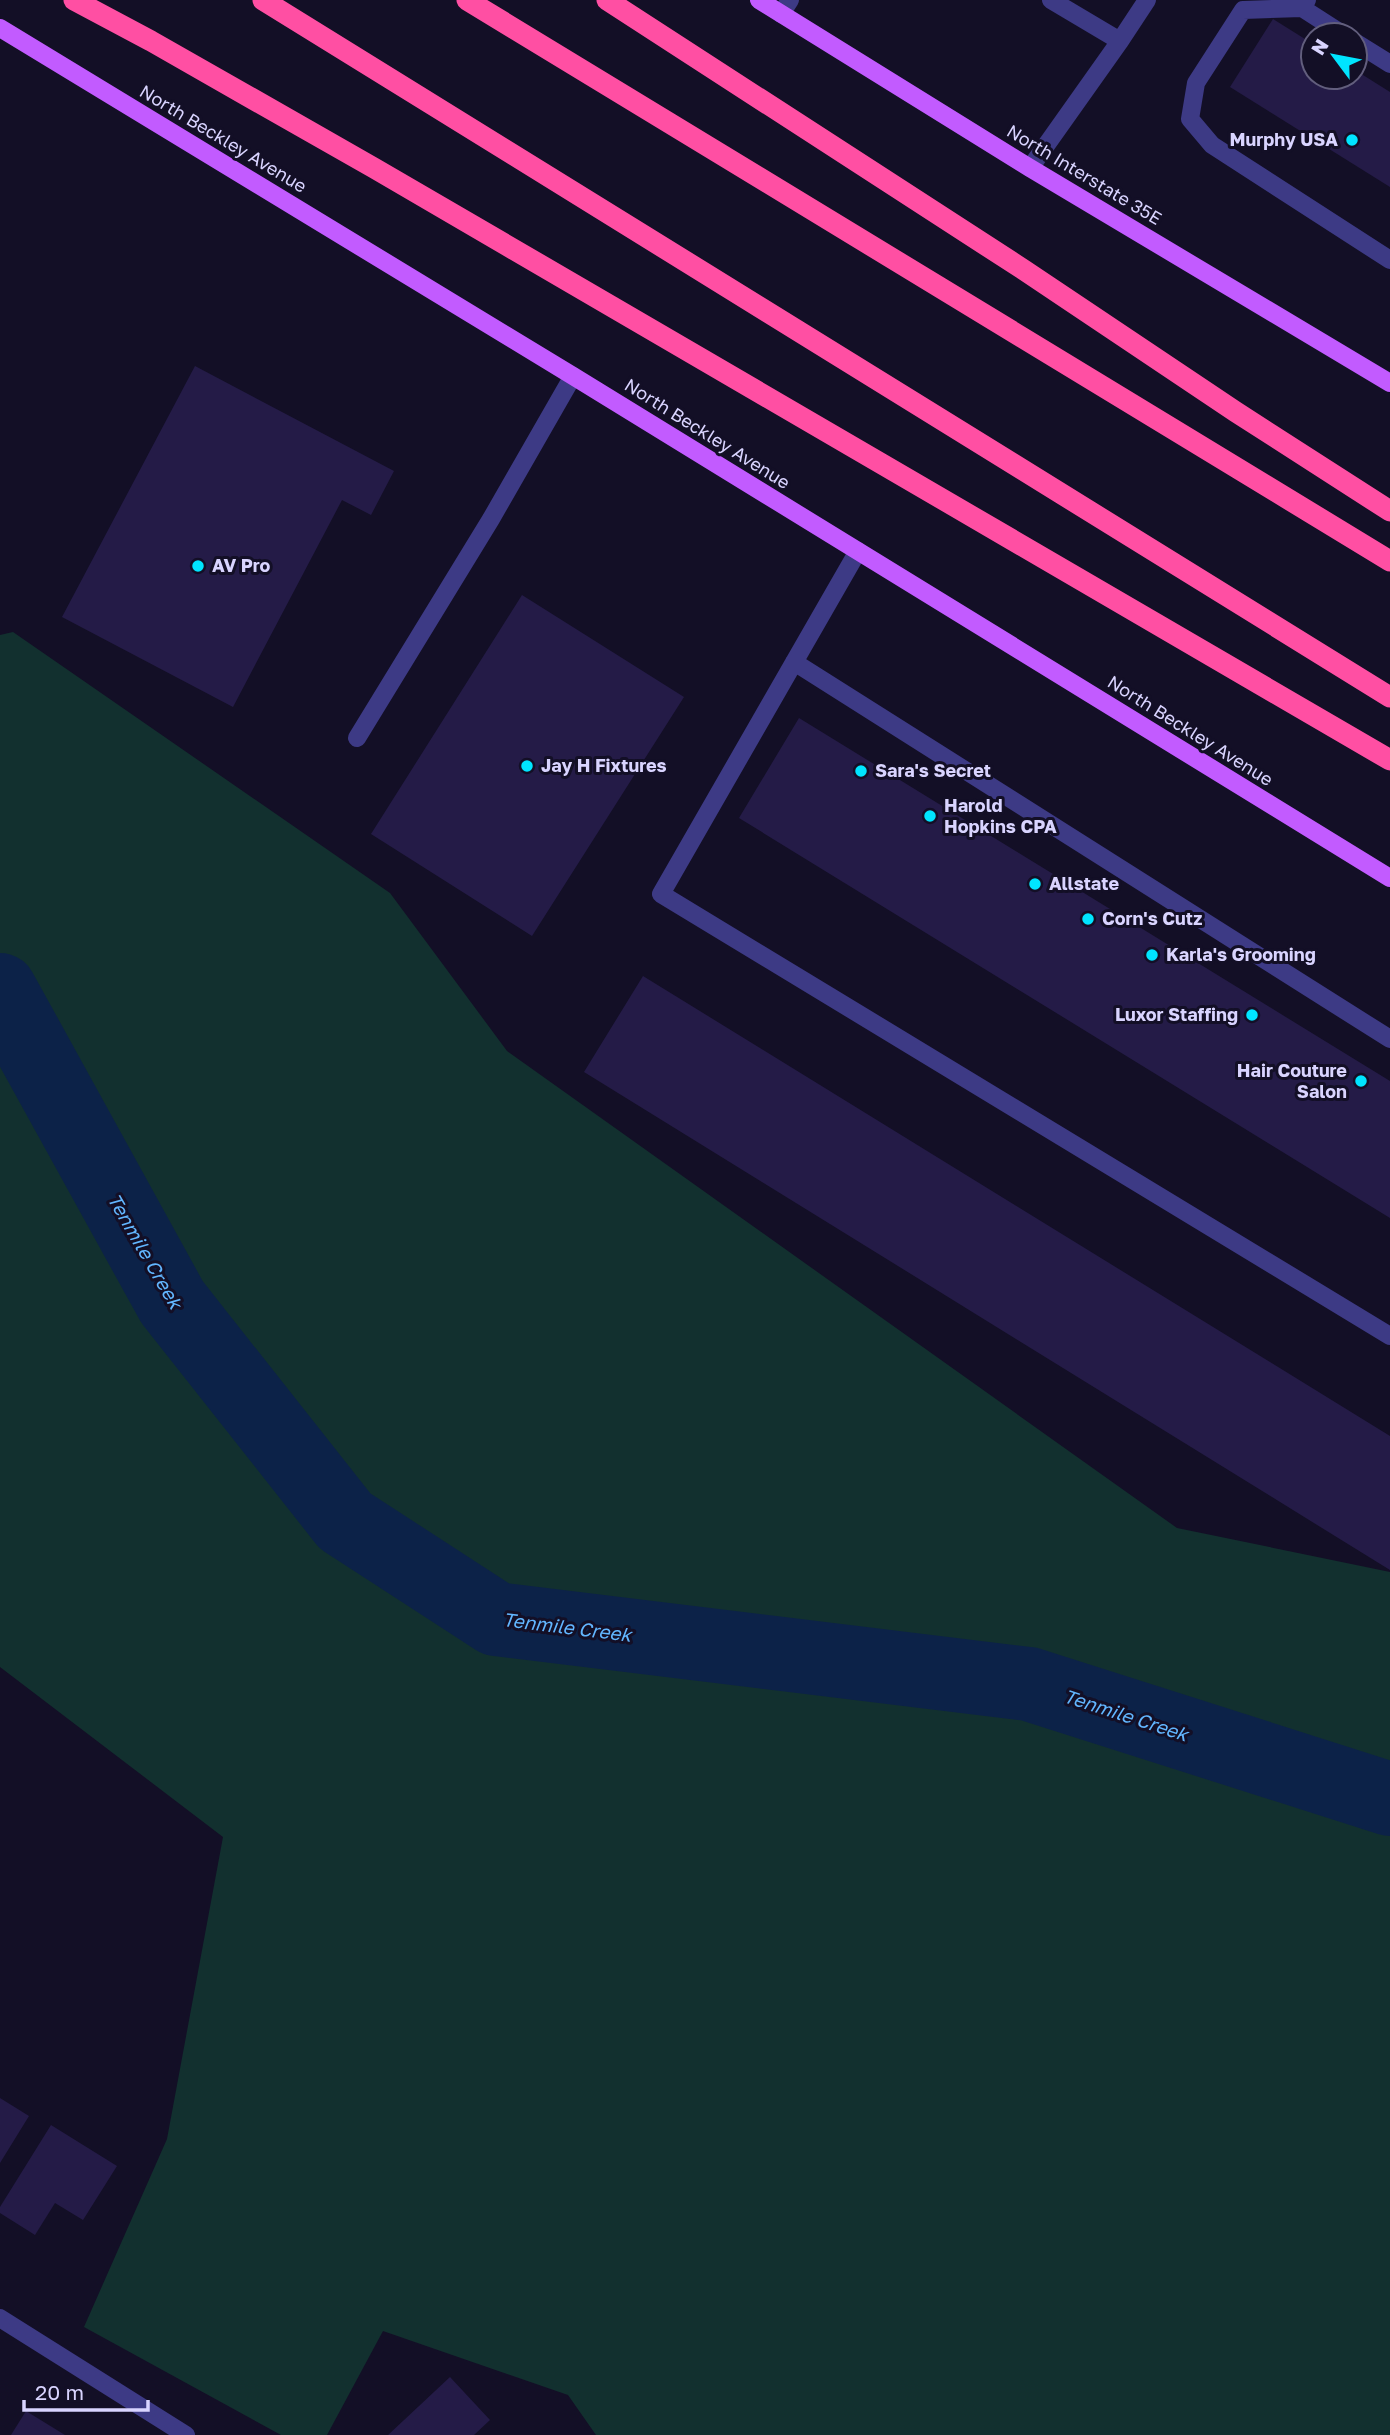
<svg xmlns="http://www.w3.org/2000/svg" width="1390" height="2435" viewBox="0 0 1390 2435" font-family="'Golos Text',sans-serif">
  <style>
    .green { fill: #12302f }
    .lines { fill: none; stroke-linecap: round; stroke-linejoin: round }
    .river { stroke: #0c2248; stroke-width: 74 }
    .building { fill: #241b47 }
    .minor { stroke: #3d3a85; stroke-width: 18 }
    .major { stroke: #c25bff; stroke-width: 18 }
    .highway { stroke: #ff4fa3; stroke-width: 21 }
    .poi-dot { fill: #00e5ff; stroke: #130f26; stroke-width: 2.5 }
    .labels { text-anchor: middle; stroke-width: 6; stroke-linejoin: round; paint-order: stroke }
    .street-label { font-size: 18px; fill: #d9d4ff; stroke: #130f26 }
    .poi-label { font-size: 18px; font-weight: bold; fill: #d9d4ff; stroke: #130f26; text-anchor: start }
    .water-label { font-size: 19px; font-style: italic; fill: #62b6ff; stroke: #130f26 }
  </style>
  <rect width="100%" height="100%" fill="#130f26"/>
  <path class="green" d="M 13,632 L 390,893 L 507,1051 L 1177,1528 L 1390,1572 L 1390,2435 L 596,2435 L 568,2395 L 383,2331 L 327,2435 L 281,2435 L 84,2327 L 167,2139 L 223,1837 L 0,1667 L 0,635 Z"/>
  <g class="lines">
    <path class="river" d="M 0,990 L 172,1302 L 345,1521 L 496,1619 L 1029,1684 L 1390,1799"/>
  </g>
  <path class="building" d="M 1273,19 L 1313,44 L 1313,77 L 1355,77 L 1355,70 L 1390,92 L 1390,187 L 1230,87 Z
    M 195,366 L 394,471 L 371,515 L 342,500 L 233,707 L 62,617 Z
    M 522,595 L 684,697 L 532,936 L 371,834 Z
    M 799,718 L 1390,1081 L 1390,1218 L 739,818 Z
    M 643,976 L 1390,1436 L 1390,1570 L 584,1072 Z
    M 0,2098 L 29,2116 L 0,2163 Z
    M 51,2125 L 117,2166 L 83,2220 L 55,2203 L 35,2235 L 0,2213 L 0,2207 Z
    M 450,2377 L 490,2420 L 474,2435 L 388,2435 Z
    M 26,2411 L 65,2435 L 11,2435 Z"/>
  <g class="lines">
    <path class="minor" d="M 1051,0 L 1120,41
      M 1307,0 L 1302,8 L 1243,10 L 1196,83 L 1190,119 L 1212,145 L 1390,260
      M 1302,8 L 1344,35
      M 781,14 L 790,0
      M 1355,42 L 1390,64
      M 1030,168 L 1120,41 L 1147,0
      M 858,551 L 661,894 L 1390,1336
      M 794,662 L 1390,1039
      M 357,738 L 491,519 L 573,376
      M 0,2318 L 186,2435"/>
    <path class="major" d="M 759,0 L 1030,168 L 1390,383
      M 0,28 L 573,376 L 1390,878"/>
    <path class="highway" d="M 74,0 L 151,41 L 374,168 L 1390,760
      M 263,0 L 1390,697
      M 467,0 L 1390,561
      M 607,0 L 1024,270 L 1236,412 L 1390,511"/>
  </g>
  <g class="poi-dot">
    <circle cx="1352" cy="140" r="7"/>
    <circle cx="198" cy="566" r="7"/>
    <circle cx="527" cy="766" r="7"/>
    <circle cx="861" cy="771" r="7"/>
    <circle cx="930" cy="816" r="7"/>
    <circle cx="1035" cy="884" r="7"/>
    <circle cx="1088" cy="919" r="7"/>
    <circle cx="1152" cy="955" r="7"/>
    <circle cx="1252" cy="1015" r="7"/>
    <circle cx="1361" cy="1081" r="7"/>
  </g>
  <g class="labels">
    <g class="street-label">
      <text transform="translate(223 139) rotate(31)" y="6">North Beckley Avenue</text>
      <text transform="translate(1084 175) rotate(31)" y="6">North Interstate 35E</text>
      <text transform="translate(707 434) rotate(32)" y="6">North Beckley Avenue</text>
      <text transform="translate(1190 731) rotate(32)" y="6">North Beckley Avenue</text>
    </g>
    <g class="poi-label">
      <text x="1338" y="146" text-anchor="end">Murphy USA</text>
      <text x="212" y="572">AV Pro</text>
      <text x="541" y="772">Jay H Fixtures</text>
      <text x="875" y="777">Sara's Secret</text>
      <text x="944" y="812">Harold<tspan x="944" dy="21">Hopkins CPA</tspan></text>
      <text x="1049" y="890">Allstate</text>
      <text x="1102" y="925">Corn's Cutz</text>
      <text x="1166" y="961">Karla's Grooming</text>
      <text x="1238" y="1021" text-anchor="end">Luxor Staffing</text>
      <text x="1347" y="1077" text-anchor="end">Hair Couture<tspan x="1347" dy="21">Salon</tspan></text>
    </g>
    <g class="water-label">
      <text transform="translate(145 1251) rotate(60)" y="7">Tenmile Creek</text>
      <text transform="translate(567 1627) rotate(7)" y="7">Tenmile Creek</text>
      <text transform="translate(1126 1715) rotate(18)" y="7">Tenmile Creek</text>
    </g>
  </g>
  <g transform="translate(1334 56) rotate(302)"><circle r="33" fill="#130f26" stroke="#625e7d" stroke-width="2"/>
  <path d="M0-5L12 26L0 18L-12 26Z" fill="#00e5ff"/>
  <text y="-10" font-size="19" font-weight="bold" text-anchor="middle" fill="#d9d4ff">N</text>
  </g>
  <path d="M24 2400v10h124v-10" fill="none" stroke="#d9d4ff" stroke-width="3.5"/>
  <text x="35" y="2400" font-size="21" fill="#d9d4ff" stroke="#130f26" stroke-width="5" paint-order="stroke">20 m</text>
</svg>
